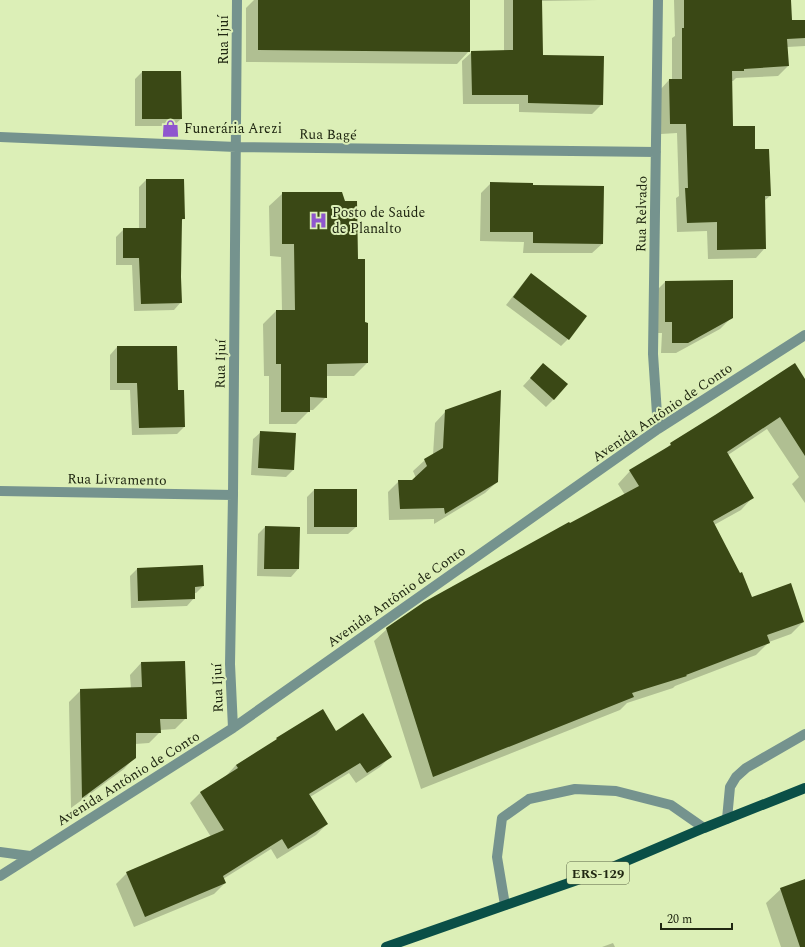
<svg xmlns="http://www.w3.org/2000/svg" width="805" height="947" viewBox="0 0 805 947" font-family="Spectral,serif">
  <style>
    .shadow { fill: #0003 }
    .building { fill: #3a4815 }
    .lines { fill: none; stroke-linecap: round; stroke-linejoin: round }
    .service { stroke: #75938e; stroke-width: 10 }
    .minor { stroke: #75938e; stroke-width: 10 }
    .primary { stroke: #0a4f47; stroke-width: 10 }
    .labels { text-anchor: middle; stroke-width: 4; stroke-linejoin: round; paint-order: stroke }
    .shield { fill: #dcefb7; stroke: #586344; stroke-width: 1 }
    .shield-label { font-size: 13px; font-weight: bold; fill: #202712 }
    .street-label { font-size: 14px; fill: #202712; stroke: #dcefb7 }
    .poi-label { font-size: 14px; fill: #202712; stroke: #dcefb7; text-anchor: start }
  </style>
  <rect width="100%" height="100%" fill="#dcefb7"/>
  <path class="shadow" d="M 254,0 L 469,0 L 469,51 L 457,64 L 246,62 L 246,8 Z
    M 504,0 L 598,0 L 541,1 L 542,56 L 602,104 L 592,114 L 519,112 L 519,104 L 463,104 L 462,61 L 472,52 L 504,51 Z
    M 674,0 L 790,0 L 791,21 L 805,21 L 805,46 L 787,47 L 788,66 L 778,76 L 736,78 L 733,81 L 731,81 L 732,127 L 755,150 L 770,196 L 764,201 L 765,248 L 756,258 L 708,259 L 707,231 L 677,232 L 676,198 L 679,196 L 677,133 L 661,134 L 660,90 L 669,80 L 672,80 L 672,38 L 675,36 Z
    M 142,72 L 181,119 L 173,126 L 135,126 L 135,79 Z
    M 146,180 L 184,218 L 181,221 L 180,277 L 181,302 L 174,310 L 134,311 L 132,265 L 116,265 L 116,237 L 124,229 L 139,229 L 139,187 Z
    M 491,183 L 602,244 L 592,253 L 523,253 L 524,242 L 480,241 L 481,193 Z
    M 282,194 L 357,260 L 364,323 L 367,363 L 354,376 L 326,376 L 326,397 L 313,410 L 309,410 L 309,411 L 296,424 L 269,424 L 269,376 L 264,376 L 263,324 L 276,311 L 282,311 L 281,257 L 270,256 L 269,206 Z
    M 531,274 L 568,339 L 561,346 L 506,305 L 524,282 Z
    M 665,282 L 732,317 L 720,329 L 676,353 L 661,353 L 662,333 L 654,333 L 654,293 Z
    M 117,347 L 177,391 L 184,427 L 177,434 L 132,435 L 130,390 L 110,390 L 110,355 Z
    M 536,372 L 554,399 L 546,407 L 523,386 Z
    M 805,380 L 805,503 L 792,484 L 799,477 L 767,429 L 728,455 L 753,497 L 741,510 L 714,525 L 751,598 L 803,622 L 791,634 L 769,642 L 756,655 L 675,686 L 673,688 L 627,703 L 620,710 L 421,789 L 374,641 L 387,629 L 569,525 L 625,495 L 618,484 L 630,471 L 664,450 L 671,444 Z
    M 446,411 L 497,482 L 485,493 L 434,524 L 434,519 L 389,520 L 388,492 L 399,481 L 412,481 L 416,478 L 413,471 L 425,460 L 433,455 L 435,423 Z
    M 261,432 L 293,470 L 286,477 L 251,475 L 253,439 Z
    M 314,490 L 356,527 L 348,534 L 307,534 L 307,497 Z
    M 265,527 L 299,528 L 298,569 L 291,577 L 257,576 L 258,534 Z
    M 137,569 L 203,586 L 196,593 L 194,593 L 194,598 L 187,606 L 131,608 L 130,576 Z
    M 141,663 L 186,718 L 175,729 L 160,730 L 160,732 L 149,743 L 135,744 L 135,757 L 124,769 L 71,808 L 69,702 L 81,690 L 131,689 L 130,675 Z
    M 336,732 L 390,757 L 380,767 L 356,783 L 349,773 L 310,797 L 327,824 L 316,835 L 277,859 L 271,849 L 223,879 L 225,883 L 214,894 L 134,927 L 116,884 L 127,873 L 211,837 L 190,803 L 201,792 L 226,776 L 236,765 L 274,742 L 277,739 Z
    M 805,880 L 805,947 L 781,947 L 766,903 L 781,889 Z
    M 613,943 L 615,947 L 602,947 Z"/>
  <path class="building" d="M 258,0 L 470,0 L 470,52 L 258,50 Z
    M 513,0 L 542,0 L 543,55 L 604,56 L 603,105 L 528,103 L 528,95 L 472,95 L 471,51 L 513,50 Z
    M 684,0 L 791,0 L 792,20 L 805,20 L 805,38 L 787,39 L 789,66 L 744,69 L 744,71 L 732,71 L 733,126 L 755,126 L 755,149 L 769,149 L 771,196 L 765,196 L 766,249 L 717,250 L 717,222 L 687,223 L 685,188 L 688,188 L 686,124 L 670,124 L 669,79 L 682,79 L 682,28 L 684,28 Z
    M 142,71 L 181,71 L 182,119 L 142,119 Z
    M 146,179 L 184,179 L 185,219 L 182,219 L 181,277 L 182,303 L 141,304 L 139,258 L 123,258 L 123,228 L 146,228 Z
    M 490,182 L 533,183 L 533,185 L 604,186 L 603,244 L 533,243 L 533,232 L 490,232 Z
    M 282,192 L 342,192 L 345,201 L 357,201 L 358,259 L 365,259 L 365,322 L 368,323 L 368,363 L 327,364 L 327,398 L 310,397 L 310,412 L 281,412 L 281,364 L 276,364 L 276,310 L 295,310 L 294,244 L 282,244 Z
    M 531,273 L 587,316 L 569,340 L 513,297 Z
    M 733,280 L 733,318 L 688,343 L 672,343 L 672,322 L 665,322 L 665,281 Z
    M 117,346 L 177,346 L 178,390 L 184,390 L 185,427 L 139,428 L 137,383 L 117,383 Z
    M 543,363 L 568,384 L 554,400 L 530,378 Z
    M 795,363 L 805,379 L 805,456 L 780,417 L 727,452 L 754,498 L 713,521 L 740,573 L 742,572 L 752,597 L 791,583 L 804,622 L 767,635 L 770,643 L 686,675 L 687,676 L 632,693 L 634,697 L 433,777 L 386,628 L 424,602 L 569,522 L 570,523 L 639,486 L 629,470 L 671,445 L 670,443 L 715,415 Z
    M 501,390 L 498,482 L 445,514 L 444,508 L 400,509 L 398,480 L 412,480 L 427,466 L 424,459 L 443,448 L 445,410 Z
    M 260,431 L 296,433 L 294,470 L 258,468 Z
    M 314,489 L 357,489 L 357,527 L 314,527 Z
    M 265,526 L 300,527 L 299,569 L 264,569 Z
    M 203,565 L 204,586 L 195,587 L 195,599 L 138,601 L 137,568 Z
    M 185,661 L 187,719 L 160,719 L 161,733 L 136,733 L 136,758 L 82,798 L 80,689 L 142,687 L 141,662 Z
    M 323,709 L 336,731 L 363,713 L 392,757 L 367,773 L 360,763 L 309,794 L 328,824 L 288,849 L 282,839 L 223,876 L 226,883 L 145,917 L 126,872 L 224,830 L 200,792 L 238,768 L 236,765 L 277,739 L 276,738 Z
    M 805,879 L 805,947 L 800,947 L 780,888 Z"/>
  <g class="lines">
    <path class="service" d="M 505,905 L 497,857 L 502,818 L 529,799 L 575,789 L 616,791 L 671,805 L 704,828"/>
    <path class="minor" d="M 658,0 L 653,354 L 658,429
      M 0,137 L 236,147 L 656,152
      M 0,491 L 233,495
      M 233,728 L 230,664 L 233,495 L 237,0
      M 727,819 L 730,787 L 736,777 L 746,768 L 805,734
      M 0,852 L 30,856
      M 0,876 L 233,728 L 658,429 L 805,335"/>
    <path class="primary" d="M 386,947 L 603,871 L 704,828 L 805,788"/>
  </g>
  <defs>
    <symbol id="shop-bare" viewBox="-9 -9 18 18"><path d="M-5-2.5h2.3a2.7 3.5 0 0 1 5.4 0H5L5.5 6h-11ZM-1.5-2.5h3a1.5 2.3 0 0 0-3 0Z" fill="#8f56ce" stroke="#dcefb7" stroke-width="2.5" paint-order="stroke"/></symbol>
    <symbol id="hospital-bare" viewBox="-9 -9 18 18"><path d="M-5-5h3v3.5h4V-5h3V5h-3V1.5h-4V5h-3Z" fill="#8f56ce" stroke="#dcefb7" stroke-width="2.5" paint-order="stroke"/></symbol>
  </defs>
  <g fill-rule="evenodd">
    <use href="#shop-bare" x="158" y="116" width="25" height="25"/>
    <use href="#hospital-bare" x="306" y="208" width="25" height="25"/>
  </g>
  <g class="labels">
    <rect class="shield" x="567" y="862" width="62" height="22" rx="3"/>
    <g class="shield-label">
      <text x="598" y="878">ERS-129</text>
    </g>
    <g class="street-label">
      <text transform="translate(223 40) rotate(-90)" y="5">Rua Ijuí</text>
      <text transform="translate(328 134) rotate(1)" y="5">Rua Bagé</text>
      <text transform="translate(641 214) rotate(-89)" y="5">Rua Relvado</text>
      <text transform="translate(220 364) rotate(-89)" y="5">Rua Ijuí</text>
      <text transform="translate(662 412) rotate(-34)" y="5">Avenida Antônio de Conto</text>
      <text transform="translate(117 479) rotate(1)" y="5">Rua Livramento</text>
      <text transform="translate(396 596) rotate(-35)" y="5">Avenida Antônio de Conto</text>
      <text transform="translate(217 688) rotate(-92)" y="5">Rua Ijuí</text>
      <text transform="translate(128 778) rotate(-32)" y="5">Avenida Antônio de Conto</text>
    </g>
    <g class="poi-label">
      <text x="184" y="133">Funerária Arezi</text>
      <text x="332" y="217">Posto de Saúde<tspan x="332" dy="16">de Planalto</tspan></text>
    </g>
  </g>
  <path d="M661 923v6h71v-6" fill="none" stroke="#202712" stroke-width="2"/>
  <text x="667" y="923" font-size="12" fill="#202712" stroke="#dcefb7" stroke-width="3" paint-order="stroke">20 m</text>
</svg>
